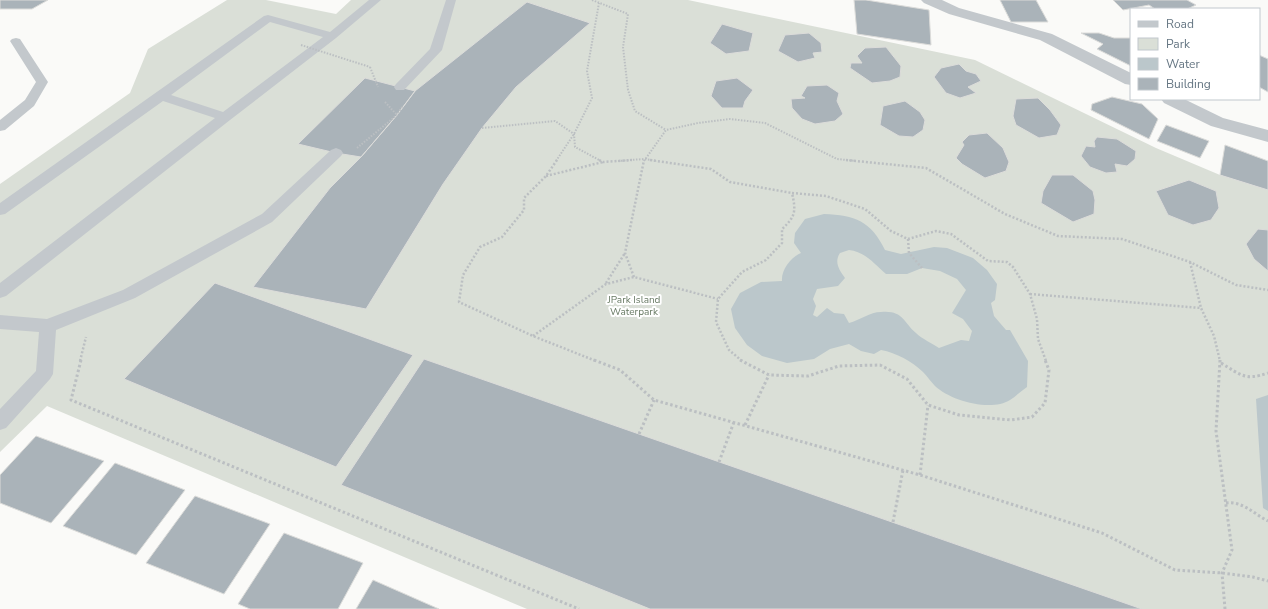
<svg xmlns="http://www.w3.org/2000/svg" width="1268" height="609" viewBox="0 0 1268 609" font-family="'Nunito Sans',sans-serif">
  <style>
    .green { fill: #dadfd7 }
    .water { fill: #bbc7cb; fill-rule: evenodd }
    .building { fill: #aab3b9; stroke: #dcdcda }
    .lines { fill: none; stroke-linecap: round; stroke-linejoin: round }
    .path-far2 { stroke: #bbbfc2; stroke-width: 2; stroke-dasharray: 1.5 1.5; stroke-linecap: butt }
    .path-far1 { stroke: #bbbfc2; stroke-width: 2.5; stroke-dasharray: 2 2; stroke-linecap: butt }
    .path { stroke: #bbbfc2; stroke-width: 3; stroke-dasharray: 2.5 2.5; stroke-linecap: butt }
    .service { fill: #c3c8cc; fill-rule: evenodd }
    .minor { fill: #c3c8cc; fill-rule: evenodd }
    .path-bridge { stroke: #bbbfc2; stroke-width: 2; stroke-dasharray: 1.5 1.5; stroke-linecap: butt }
    .labels { text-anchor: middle; stroke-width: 4; stroke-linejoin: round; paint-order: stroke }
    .park-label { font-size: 10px; fill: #687a64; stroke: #fff }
  </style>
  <rect width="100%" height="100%" fill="#fafaf8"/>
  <path class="green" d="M 227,0 L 266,0 L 336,14 L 351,0 L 688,0 L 975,60 L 1156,148 L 1220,175 L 1268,190 L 1268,609 L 527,609 L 47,406 L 0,452 L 0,184 L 130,93 L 148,49 Z"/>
  <path class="water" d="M 824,214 C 855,215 871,221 885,250 L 901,254 L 934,247 L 947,248 L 973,258 L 987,270 L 997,284 L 995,300 L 991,303 L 994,316 L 1006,330 L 1010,330 L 1028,361 L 1027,387 C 1021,391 1016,396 1010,400 C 991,412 951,401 935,386 C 931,382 928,377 923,372 C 911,361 897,353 881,350 L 874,354 L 861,351 L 849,344 L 830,349 L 814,359 L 787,363 L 762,356 L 747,345 L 735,328 L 731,309 L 740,293 L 761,282 L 782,281 C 781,270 791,257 801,253 L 794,243 L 795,233 L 805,219 ZM 849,250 C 866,252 874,264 886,274 L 907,274 L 922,268 L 940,271 L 957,279 L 966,290 L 952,313 L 963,319 L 972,331 L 969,341 L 961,340 L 939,348 C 932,343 922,339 916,333 C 903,322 903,310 881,312 C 870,312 860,320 849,323 L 844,314 L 834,313 L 827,308 L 817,317 L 813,315 L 816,306 L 813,299 L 817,289 L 838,286 L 845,278 C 839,270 834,262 840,253 Z
    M 1268,395 L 1268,511 L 1263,508 L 1256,399 Z"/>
  <path class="building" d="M 0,0 L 48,0 L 32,9 L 0,9 Z
    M 854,0 L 866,0 L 929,10 L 931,45 L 857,34 Z
    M 1000,0 L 1036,0 L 1048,22 L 1011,22 Z
    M 1113,0 L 1187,0 L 1196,5 L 1187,9 L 1155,9 L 1149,5 L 1123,10 Z
    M 527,2 L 590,23 L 516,87 L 482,128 L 443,184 L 366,309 L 253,287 L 330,188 L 361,157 L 397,115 L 415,91 Z
    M 722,24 L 753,33 L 749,51 L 726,54 L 710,43 Z
    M 809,33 L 821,43 L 822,52 L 813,53 L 815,58 L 798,62 L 778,51 L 785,35 Z
    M 1081,33 L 1099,33 L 1114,38 L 1131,38 L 1131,66 L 1097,49 L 1103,44 Z
    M 886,47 L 901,66 L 900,77 L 890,81 L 872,83 L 850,68 L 851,63 L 862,63 L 857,56 L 865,48 Z
    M 1259,55 L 1268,59 L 1268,92 L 1259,87 Z
    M 959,64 L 966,71 L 976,74 L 981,81 L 968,87 L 976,93 L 960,98 L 946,93 L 934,77 L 941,68 Z
    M 365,78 L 415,91 L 397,115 L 361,157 L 336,153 L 298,144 Z
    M 737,78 L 753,90 L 745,101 L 743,108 L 722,108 L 711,96 L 716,81 Z
    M 827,85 L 839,93 L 837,101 L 843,114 L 835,121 L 815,124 L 802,119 L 792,108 L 791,99 L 805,98 L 801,96 L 807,86 Z
    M 1112,97 L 1142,104 L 1158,119 L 1149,139 L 1091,110 L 1092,104 Z
    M 1038,98 L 1050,110 L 1061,125 L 1057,135 L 1039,138 L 1016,125 L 1013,116 L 1016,99 Z
    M 905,101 L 920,112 L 925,120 L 923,130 L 913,137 L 899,136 L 880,125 L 883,106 Z
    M 1166,125 L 1209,141 L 1200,158 L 1157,141 Z
    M 987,133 L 1003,148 L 1009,162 L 1006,171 L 985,178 L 962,164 L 956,158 L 964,145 L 962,142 L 969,135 Z
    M 1097,137 L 1117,139 L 1136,151 L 1135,159 L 1127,166 L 1115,164 L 1117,172 L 1106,173 L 1090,167 L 1081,156 L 1086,146 L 1095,147 L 1094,141 Z
    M 1225,145 L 1268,161 L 1268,190 L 1220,175 Z
    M 1052,175 L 1073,175 L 1093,191 L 1095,200 L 1094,214 L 1073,222 L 1041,203 L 1043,191 Z
    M 1189,180 L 1216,191 L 1219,208 L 1211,220 L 1193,225 L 1168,215 L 1156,191 Z
    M 1258,229 L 1268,230 L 1268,271 L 1254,259 L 1246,244 Z
    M 215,283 L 413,355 L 336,467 L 124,379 Z
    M 424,359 L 639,434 L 1142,609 L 650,609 L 341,485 Z
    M 36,436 L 104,461 L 51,523 L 0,503 L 0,475 Z
    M 115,463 L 185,490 L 136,555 L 63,526 Z
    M 195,496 L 270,524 L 224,594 L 146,563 Z
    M 284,533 L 363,563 L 338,609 L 250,609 L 238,604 Z
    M 373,580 L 439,609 L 356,609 Z"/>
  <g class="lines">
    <path class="path-far2" d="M 592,0 L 628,14 L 623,47 L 628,90 L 635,111 L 666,130
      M 370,67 L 378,87
      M 385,102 L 397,115
      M 482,128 L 555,121 L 574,134 L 575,147 L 601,161
      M 357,148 L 397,115 L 402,107
      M 556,161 L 574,134 L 592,98 L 587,71 L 599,3
      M 618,161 L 644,159 L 657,161
      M 644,161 L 666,130 L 698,123 L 730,119 L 765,123 L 837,159 L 856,161"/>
    <path class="path-far1" d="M 557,160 L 546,176 L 524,198 L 524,210 L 502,237 L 480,247 L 463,275 L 459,302 L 533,336 L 596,361
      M 599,160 L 603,162 L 632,160
      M 650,160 L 711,169 L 730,182 L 792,193
      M 846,160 L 926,168 L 1005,214 L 1058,236 L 1122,239 L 1190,262 L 1236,285 L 1268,290
      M 546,176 L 603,162
      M 792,193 L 826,196 L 865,209 L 891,231 L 908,239 L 936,231 L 951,234 L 988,261 L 1007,262 L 1013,267 L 1030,294 L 1037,319 L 1038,339 L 1046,361
      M 908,239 L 909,253 L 922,268
      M 1190,262 L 1201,308
      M 634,277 L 625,253 L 644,160
      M 606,283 L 625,253
      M 1030,294 L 1201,308 L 1214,336 L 1220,361
      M 533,336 L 606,284 L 634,277 L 718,299
      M 80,361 L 86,337
      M 742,361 L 729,350 L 716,322 L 718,299 L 742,272 L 766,260 L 782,243 L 782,229 C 796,216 796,211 792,193"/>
    <path class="path" d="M 81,360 L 71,400 L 579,609
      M 594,360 L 620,370 L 654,400 L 920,475 L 1102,533 L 1175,570 L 1222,573 L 1253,577 L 1268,581
      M 740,360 L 769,375 L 808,376 L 839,366 L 880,365 L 907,379 L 928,405 L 959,415 L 1011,420 L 1032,417 L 1045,403 L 1049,370 L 1045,360
      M 1220,360 L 1216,431 L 1232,550 L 1222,573 L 1225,609
      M 1221,363 C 1241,375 1245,381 1268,373
      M 745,425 L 769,375
      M 639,434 L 654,400
      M 719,462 L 734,422
      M 920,475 L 928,405
      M 1226,503 C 1243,501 1254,514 1268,521
      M 893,522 L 903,470"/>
    <path class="service" d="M 369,0 L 381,0 L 336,38 L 230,120 L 6,296 L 0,298 L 0,283 L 215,118 L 163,101 L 5,214 L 0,215 L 0,203 L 264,16 L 268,15 L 330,32 ZM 270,22 L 323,37 L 223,112 L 171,95 Z
      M 446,0 L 456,0 L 442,50 L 404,90 L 396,90 L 394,87 L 396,84 L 430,49 Z
      M 16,38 L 20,39 L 48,82 L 34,106 L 5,130 L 0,131 L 0,120 L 25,100 L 36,82 L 10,41 L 12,39 Z
      M 336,148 L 341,150 L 343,153 L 341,156 L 272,222 L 135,298 L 56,330 L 53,374 L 50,379 L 6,428 L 0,430 L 0,409 L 36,371 L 39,332 L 0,329 L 0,315 L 47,319 L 123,290 L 262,214 L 331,150 Z"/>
    <path class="minor" d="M 921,0 L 942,0 L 959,8 L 1052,34 L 1131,73 L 1131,85 L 1125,84 L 1040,40 L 949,14 L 924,3 Z
      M 1161,99 L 1184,99 L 1223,118 L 1268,130 L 1268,142 L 1211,126 L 1164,103 Z"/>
    <path class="path-bridge" d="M 301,45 L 370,67"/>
  </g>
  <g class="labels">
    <g class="park-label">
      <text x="634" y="303">JPark Island<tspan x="634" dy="12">Waterpark</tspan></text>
    </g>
  </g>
  <rect x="1130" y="8" width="130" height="92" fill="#ffffff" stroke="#c1c8cd"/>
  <rect x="1138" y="21" width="20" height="6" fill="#c3c8cc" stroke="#c1c8cd"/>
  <text x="1166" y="28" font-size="12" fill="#657683">Road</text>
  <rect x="1138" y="38" width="20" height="12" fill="#dadfd7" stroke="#c1c8cd"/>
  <text x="1166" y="48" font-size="12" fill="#657683">Park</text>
  <rect x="1138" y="58" width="20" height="12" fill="#bbc7cb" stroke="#c1c8cd"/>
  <text x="1166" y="68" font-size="12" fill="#657683">Water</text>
  <rect x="1138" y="78" width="20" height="12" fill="#aab3b9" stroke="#c1c8cd"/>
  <text x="1166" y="88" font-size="12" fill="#657683">Building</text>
</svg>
